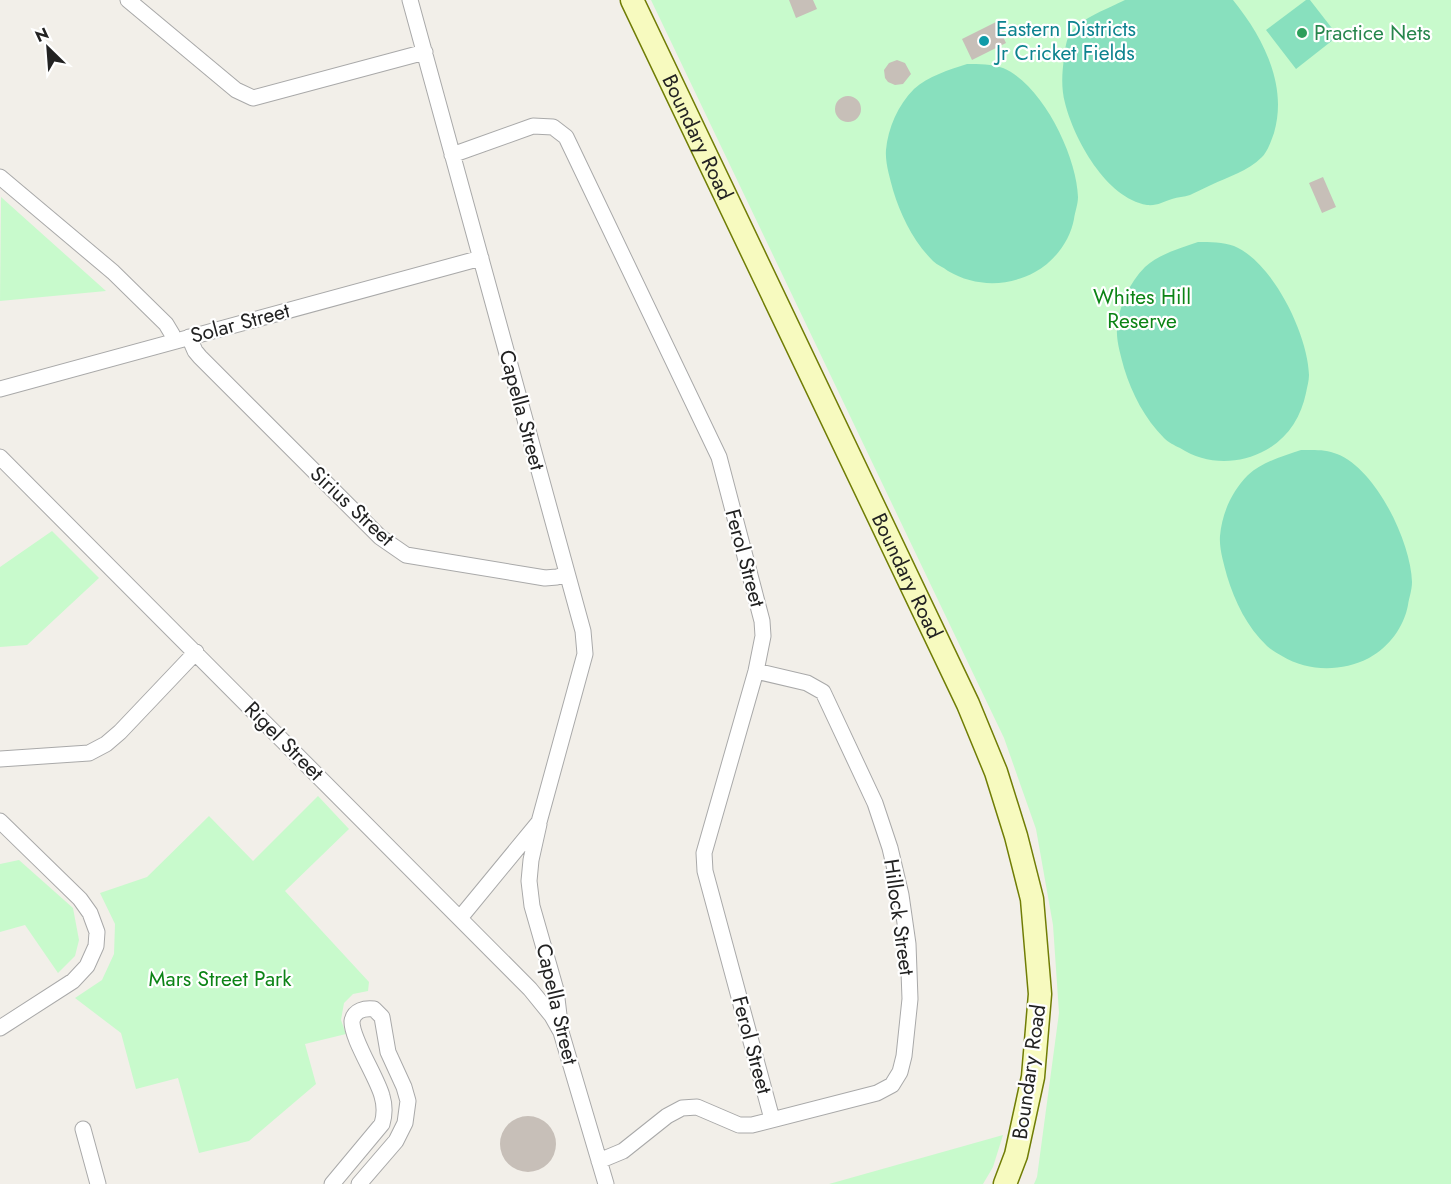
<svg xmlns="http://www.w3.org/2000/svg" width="1451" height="1184" viewBox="0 0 1451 1184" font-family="Jost,sans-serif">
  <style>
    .park { fill: #c8facc }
    .pitch { fill: #88e0be }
    .building { fill: #c7bfb8 }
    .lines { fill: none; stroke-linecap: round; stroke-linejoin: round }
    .street-casing { stroke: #a9a9a9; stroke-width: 17 }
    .secondary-casing { stroke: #707d05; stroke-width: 25 }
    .street { stroke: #fff; stroke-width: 15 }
    .secondary { stroke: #f7fabf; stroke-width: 22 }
    .leisure-dot { fill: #2e9e5b; stroke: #fff; stroke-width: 2 }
    .culture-dot { fill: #0f9aa8; stroke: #fff; stroke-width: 2 }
    .labels { text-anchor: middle; stroke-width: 4.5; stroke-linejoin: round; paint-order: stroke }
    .culture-label { font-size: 21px; fill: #0d838f; stroke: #fff; text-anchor: start }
    .leisure-label { font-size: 21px; fill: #27864d; stroke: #fff; text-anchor: start }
    .street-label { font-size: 21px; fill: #222; stroke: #fff }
    .park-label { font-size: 21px; fill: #0c8416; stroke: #fff }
  </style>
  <rect width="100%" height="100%" fill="#f2efe9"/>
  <path class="park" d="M 651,0 L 1451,0 L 1451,1184 L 1034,1184 L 1037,1177 L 1059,1013 L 1053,925 L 1036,829 L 1004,738 Z
    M 1,197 L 106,291 L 0,301 Z
    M 52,531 L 99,578 L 27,645 L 0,647 L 0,567 Z
    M 318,796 L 349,829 L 285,891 L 369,982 L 368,991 L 353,994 L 344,1003 L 341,1020 L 346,1034 L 305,1044 L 316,1084 L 249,1141 L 199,1153 L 178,1078 L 136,1089 L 121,1033 L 75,998 L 102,980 L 114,954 L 115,924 L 100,893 L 147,877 L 209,816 L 253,861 Z
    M 19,860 L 73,908 L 79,940 L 75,956 L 58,973 L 25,925 L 0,932 L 0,864 Z
    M 1003,1135 L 993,1167 L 983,1184 L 829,1184 Z"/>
  <path class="pitch" d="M 1125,0 L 1233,0 C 1263,37 1288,85 1274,133 C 1271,141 1268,151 1262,157 C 1248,171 1228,177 1211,185 C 1204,188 1197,192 1190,195 C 1184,197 1178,197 1172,199 C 1163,202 1157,206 1147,205 C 1106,198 1074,139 1065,103 C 1061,88 1062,73 1064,58 C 1065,50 1066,39 1071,32 C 1082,18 1109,8 1125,0 Z
    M 1306,0 L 1310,0 L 1338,36 L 1296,69 L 1266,30 Z
    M 967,64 C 979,64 992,64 1003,68 C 1042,84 1077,156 1078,197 C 1078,204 1075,212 1074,219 C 1070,241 1054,262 1035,272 C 1008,287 975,287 948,271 C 943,267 937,265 933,261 C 913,241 901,216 893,190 C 890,178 885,163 886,150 C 888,128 898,105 914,89 C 928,76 949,70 967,64 Z
    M 1198,242 C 1210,242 1223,242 1234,246 C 1273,262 1308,335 1309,375 C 1309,381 1307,387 1306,393 C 1301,417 1288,438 1266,450 C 1239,465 1206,465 1180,448 C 1174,445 1169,443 1164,438 C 1145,419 1132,394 1124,368 C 1121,356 1116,341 1117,328 C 1119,306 1129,283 1145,267 C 1159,254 1181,248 1198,242 Z
    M 1301,450 C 1313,450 1326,449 1337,454 C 1376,469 1411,542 1412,582 C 1412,590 1409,598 1408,605 C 1404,627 1389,647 1369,658 C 1341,672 1309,672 1282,656 C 1277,653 1271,650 1267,646 C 1247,627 1235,602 1227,576 C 1224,564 1219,549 1220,536 C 1222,513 1232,491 1248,475 C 1262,462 1283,456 1301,450 Z"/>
  <path class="building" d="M 789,0 L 813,0 L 817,9 L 796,18 Z
    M 996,22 L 1006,43 L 972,60 L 962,39 Z
    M 897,60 L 905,63 L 911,74 L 903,84 L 895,85 L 888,82 L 885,78 L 884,70 L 889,63 Z
    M835 109a13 13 0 1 1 26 0a13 13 0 1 1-26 0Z
    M 1323,177 L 1336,207 L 1322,213 L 1309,183 Z
    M500 1144a28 28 0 1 1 56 0a28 28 0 1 1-56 0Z"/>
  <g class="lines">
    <defs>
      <path id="street" d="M 128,0 L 236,90 L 253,98 L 425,52
        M 410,0 L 583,631 L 585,654 L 539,822 L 460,918
        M 452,155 L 533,126 L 553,127 L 566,137 L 719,457 L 762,621 L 763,636 L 756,671 L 704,853 L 705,871 L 772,1119
        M 0,177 L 113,272 L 166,324 L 172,334 L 174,341
        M 189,337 L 195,351 L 200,357 L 380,537 L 406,555 L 545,578 L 557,577 L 566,574
        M 0,389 L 481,258
        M 0,457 L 530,989 L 552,1016 L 561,1032
        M 0,759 L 89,753 L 106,744 L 120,732 L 196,652
        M 0,821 L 80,899 L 90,913 L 97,932 L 96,946 L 87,966 L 73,981 L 0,1028
        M 539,824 L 531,860 L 529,881 L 532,906 L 556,990 L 561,1032 L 606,1184
        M 83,1129 L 98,1184
        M 599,1161 L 623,1151 L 667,1116 L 682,1108 L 697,1107 L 739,1125 L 752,1125 L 877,1093 L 892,1085 L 900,1072 L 904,1056 L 910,999 L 908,944 L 901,895 L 890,848 L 875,803 L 823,692 L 807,683 L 756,671
        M 332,1184 L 382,1124 C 385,1114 385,1106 382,1096 C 377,1077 351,1038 352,1021 C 354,1010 365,1008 374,1009 L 382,1017 L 388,1052 L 404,1087 L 408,1101 L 405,1123 L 396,1141 L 359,1184"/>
      <g id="secondary">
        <path id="s1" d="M 632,0 L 968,704 L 996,772 L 1016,836 L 1032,899 L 1040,994 L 1033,1077 L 1016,1155 L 1005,1184"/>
      </g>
    </defs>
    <use href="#street" class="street-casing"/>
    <use href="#secondary" class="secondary-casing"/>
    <use href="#street" class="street"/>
    <use href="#secondary" class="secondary"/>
  </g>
  <circle class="leisure-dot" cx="1302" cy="33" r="6"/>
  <circle class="culture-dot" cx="984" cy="41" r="6"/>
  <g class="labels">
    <g class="culture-label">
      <text x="996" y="36">Eastern Districts<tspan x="996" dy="24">Jr Cricket Fields</tspan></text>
    </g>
    <g class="leisure-label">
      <text x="1314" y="40">Practice Nets</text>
    </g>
    <g class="street-label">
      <text dy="7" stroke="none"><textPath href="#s1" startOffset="152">Boundary Road</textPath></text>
      <text transform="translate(240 323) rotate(-15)" y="7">Solar Street</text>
      <text transform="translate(522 410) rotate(75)" y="7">Capella Street</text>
      <text transform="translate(352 506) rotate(43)" y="7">Sirius Street</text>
      <text transform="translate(745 558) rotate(75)" y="7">Ferol Street</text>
      <text dy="7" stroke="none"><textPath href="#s1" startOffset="638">Boundary Road</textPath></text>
      <text transform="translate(284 741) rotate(45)" y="7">Rigel Street</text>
      <text transform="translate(899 917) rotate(82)" y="7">Hillock Street</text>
      <text transform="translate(557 1004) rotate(77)" y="7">Capella Street</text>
      <text transform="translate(752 1045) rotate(75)" y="7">Ferol Street</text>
      <text transform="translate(1029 1072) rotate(-82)" y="7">Boundary Road</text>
    </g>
    <g class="park-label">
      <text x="1142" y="304">Whites Hill<tspan x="1142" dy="24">Reserve</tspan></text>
      <text x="220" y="986">Mars Street Park</text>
    </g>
  </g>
  <g transform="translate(48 48) rotate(335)" stroke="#ffffff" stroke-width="4.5" paint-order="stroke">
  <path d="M0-4.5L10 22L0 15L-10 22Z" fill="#222222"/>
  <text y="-9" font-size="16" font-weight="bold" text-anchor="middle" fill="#222222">N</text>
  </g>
</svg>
